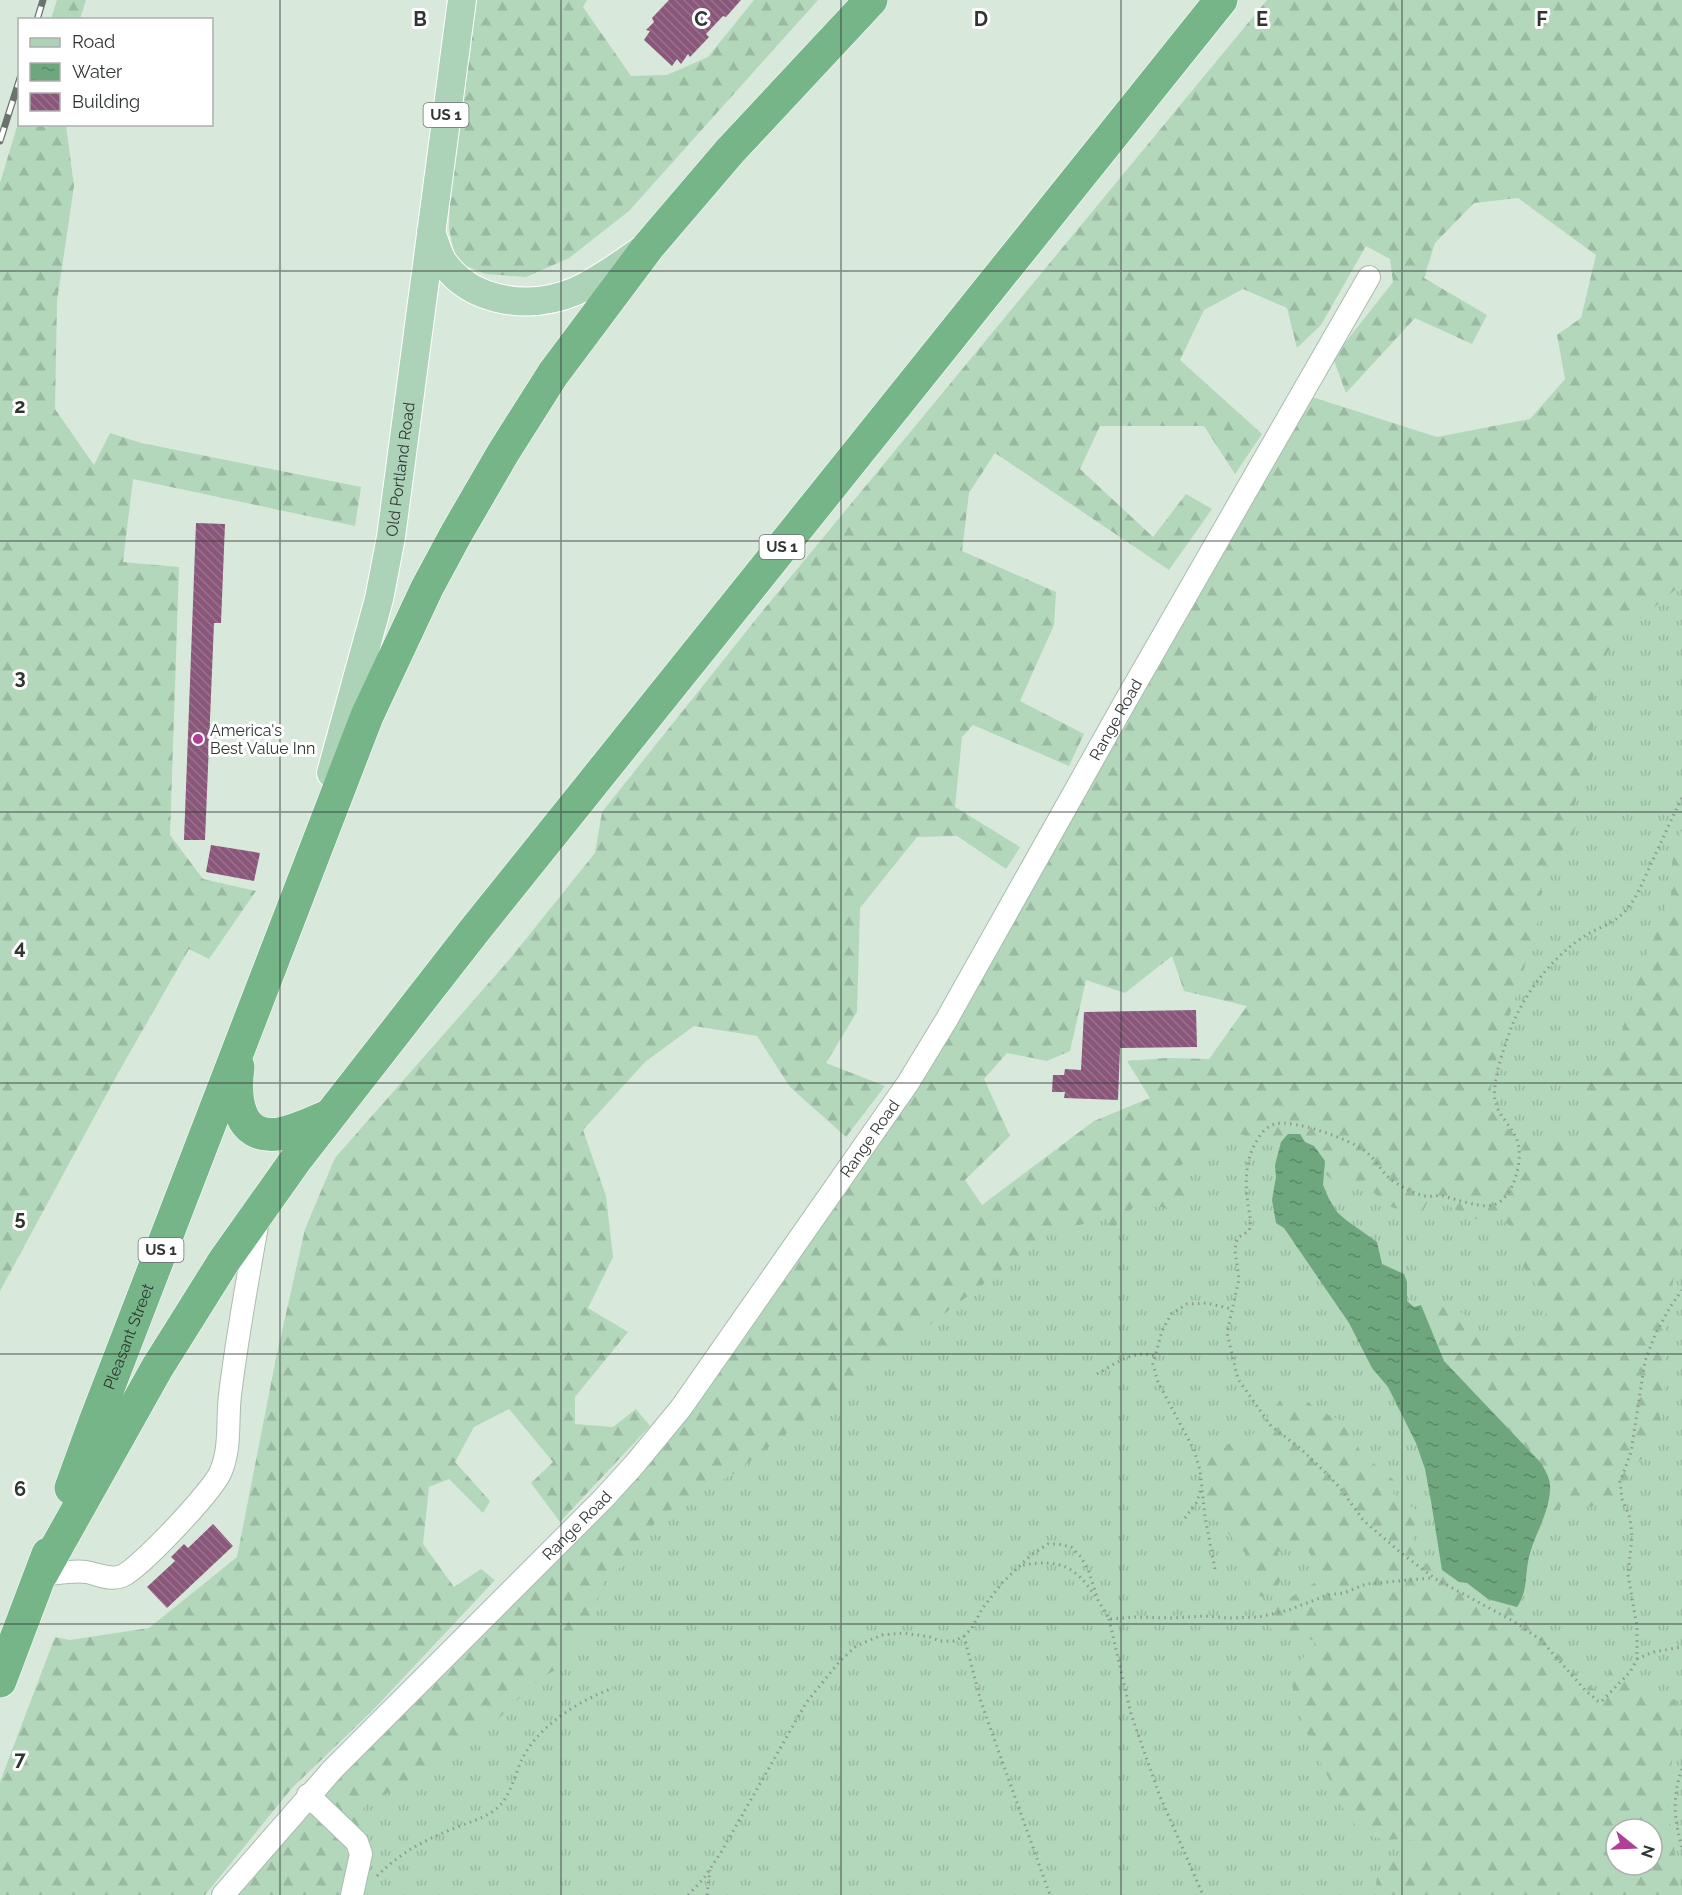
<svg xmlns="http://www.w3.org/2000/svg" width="1682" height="1895" viewBox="0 0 1682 1895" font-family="Raleway,sans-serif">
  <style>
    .grass { fill: url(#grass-tufts); fill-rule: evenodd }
    .forest { fill: url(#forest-firs); fill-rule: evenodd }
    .water { fill: url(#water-ripples) }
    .building { fill: url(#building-back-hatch) }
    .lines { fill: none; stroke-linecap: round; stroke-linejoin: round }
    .minor-casing { stroke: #abbbaf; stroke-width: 24 }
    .major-casing { stroke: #fff; stroke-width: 30 }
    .highway-casing { stroke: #fff; stroke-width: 34 }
    .path { stroke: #8e9b91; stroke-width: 3; stroke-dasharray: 1.5 4.5; stroke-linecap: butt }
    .minor { stroke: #fff; stroke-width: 22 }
    .major { stroke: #acd3b8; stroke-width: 28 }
    .highway { stroke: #75b588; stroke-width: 33 }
    .rail-casing { stroke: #6a746d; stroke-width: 7 }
    .rail { stroke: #fff; stroke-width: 4.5; stroke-dasharray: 14; stroke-linecap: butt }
    .grid { fill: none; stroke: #2f3531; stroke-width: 1.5; stroke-opacity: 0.55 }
    .poi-dot { fill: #b33e95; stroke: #fff; stroke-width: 2 }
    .labels { text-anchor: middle; stroke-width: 6; stroke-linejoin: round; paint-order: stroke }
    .shield { fill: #fff; stroke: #6d726f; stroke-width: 1.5 }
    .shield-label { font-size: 15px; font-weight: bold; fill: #2f3531 }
    .street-label { font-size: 16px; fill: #2f3531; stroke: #fff }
    .poi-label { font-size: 16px; fill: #2f3531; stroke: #fff; text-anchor: start }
    .grid-label { font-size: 20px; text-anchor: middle; font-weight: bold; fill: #2f3531; stroke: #fff; stroke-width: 6; stroke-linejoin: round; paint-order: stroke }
  </style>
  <defs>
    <pattern id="grass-tufts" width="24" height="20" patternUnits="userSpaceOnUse" patternTransform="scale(1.5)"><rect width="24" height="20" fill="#b2d7bb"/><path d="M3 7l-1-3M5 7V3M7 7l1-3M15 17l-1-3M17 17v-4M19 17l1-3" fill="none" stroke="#99b9a1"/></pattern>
    <pattern id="forest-firs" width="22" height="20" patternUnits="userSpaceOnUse" patternTransform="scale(1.5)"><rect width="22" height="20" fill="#b2d7bb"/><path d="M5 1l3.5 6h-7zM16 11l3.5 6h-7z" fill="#99b9a1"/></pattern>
    <pattern id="water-ripples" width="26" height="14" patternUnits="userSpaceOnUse" patternTransform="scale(1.5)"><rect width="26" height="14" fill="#6ea67e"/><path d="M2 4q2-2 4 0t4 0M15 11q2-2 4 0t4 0" fill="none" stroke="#5b8868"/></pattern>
    <pattern id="building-back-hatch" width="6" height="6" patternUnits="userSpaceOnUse" patternTransform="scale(1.5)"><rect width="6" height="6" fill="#8a577a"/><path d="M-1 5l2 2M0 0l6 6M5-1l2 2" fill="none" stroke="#98728c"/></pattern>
  </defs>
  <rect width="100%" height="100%" fill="#d8e9dc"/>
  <path class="grass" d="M 1682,422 L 1682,1895 L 233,1895 L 540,1575 L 1337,1015 ZM 1616,1829 L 1652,1829 L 1652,1865 L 1616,1865 Z"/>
  <path class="forest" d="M 57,0 L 86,0 L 80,19 L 51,19 Z
    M 472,0 L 587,0 L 583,7 L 631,76 L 667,75 L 708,57 L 754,0 L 818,0 L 629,211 L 569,258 L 526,277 L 486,274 L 456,262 L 449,228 L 450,183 Z
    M 1267,0 L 1682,0 L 1682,584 L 1644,616 L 1620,630 L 1594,677 L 1593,756 L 1581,780 L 1575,804 L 1577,824 L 1568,844 L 1543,871 L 1539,918 L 1494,1067 L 1489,1102 L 1500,1125 L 1526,1138 L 1560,1141 L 1582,1136 L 1587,1084 L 1619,1040 L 1641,971 L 1671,895 L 1671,872 L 1675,842 L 1682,831 L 1682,1222 L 1666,1328 L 1665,1383 L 1658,1432 L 1650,1452 L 1631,1468 L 1625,1487 L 1609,1503 L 1588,1507 L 1569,1500 L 1557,1510 L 1544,1514 L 1550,1491 L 1541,1463 L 1444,1361 L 1421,1305 C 1456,1304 1464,1309 1484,1339 L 1500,1340 L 1512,1334 L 1537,1331 L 1545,1320 L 1547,1298 C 1536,1286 1525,1273 1520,1257 C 1513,1238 1518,1234 1502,1218 L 1482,1221 L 1465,1215 L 1444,1203 L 1433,1201 L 1427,1203 L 1421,1215 L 1391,1207 L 1367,1187 C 1348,1193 1339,1185 1325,1174 L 1325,1161 L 1283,1138 C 1270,1155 1242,1129 1226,1132 C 1215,1134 1212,1143 1205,1149 C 1198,1155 1189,1160 1181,1165 C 1186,1182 1193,1196 1187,1213 L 1172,1211 L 1161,1207 L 1135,1206 L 1119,1221 L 1109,1237 L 1110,1226 L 1107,1217 C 1091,1215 1091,1222 1080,1225 C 1073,1226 1066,1226 1060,1226 L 733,1474 L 659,1517 L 624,1564 L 603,1582 L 588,1634 L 570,1648 L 555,1670 L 537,1681 L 496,1721 L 471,1733 L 449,1754 L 403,1786 L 364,1804 L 355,1895 L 233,1895 L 327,1787 L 694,1401 L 928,1073 L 1021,900 L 1309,396 L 1437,437 L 1530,419 L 1565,379 L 1557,335 L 1581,318 L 1596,255 L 1518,198 L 1474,203 L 1435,243 L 1424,278 L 1487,315 L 1472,344 L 1415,318 L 1346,393 L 1333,358 L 1393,282 L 1390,259 L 1366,246 L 1321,325 L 1297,348 L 1287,308 L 1243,289 L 1204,310 L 1180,360 L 1262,434 L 1235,474 L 1204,426 L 1100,426 L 1080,469 L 1153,537 L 1186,494 L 1212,509 L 1169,570 L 995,453 L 969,493 L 962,551 L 1056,592 L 1054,625 L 1020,701 L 1084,734 L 1069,766 L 973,725 L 962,737 L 955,807 L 1020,847 L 1006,869 L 957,836 L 917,837 L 860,908 L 857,1012 L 826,1063 L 885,1086 L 846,1137 L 790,1087 L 757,1036 L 694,1026 L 645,1062 L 583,1130 L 606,1196 L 613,1257 L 588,1308 L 628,1332 L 575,1397 L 575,1424 L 613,1427 L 636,1409 L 650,1426 L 560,1522 L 531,1483 L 553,1462 L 509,1409 L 474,1427 L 455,1462 L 490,1501 L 483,1513 L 449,1479 L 429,1487 L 423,1544 L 454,1587 L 481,1569 L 495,1580 L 373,1710 L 292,1788 L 205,1895 L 0,1895 L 0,1782 L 55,1637 L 70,1640 L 149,1628 L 237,1557 L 276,1358 L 305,1229 L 335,1158 L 509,960 L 595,853 L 602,812 L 765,608 ZM 1172,956 L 1184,991 L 1247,1006 L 1209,1059 L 1166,1058 L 1127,1061 L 1150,1098 L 1094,1121 L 982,1205 L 965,1180 L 1010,1136 L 984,1079 L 1007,1053 L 1047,1061 L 1070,1051 L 1086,980 L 1125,993 Z
    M 19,120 L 20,124 L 66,125 L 74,186 L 57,301 L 55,409 L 94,465 L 110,433 L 141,443 L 361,487 L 355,526 L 133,479 L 123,562 L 179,567 L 170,835 L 203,879 L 256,891 L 209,959 L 189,949 L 117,1075 L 0,1291 L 0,183 Z
    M 1301,1396 L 1318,1410 L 1344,1422 L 1353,1436 L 1361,1453 L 1395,1481 L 1393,1494 L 1420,1513 L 1419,1530 L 1412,1539 L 1415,1552 L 1421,1560 L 1459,1582 L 1467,1583 L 1488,1599 L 1517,1607 L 1579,1677 L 1594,1689 L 1604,1686 L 1610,1669 L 1620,1666 L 1630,1674 L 1642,1680 L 1642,1695 C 1654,1699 1663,1697 1676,1700 L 1680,1729 L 1675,1744 L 1667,1791 L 1669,1816 L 1682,1895 L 1385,1895 L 1376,1884 C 1380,1858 1397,1863 1418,1856 L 1419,1842 C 1399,1835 1384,1846 1362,1831 C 1344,1818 1338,1795 1328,1777 C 1317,1753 1284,1695 1294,1669 C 1297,1660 1306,1656 1314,1651 L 1314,1640 L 1277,1635 L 1267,1624 L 1272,1609 L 1316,1582 L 1315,1563 L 1305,1545 L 1291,1546 L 1278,1552 C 1280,1577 1288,1583 1263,1597 L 1251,1592 L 1246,1554 L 1208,1510 L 1201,1490 L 1206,1458 L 1223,1446 L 1250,1436 L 1260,1429 L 1280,1400 ZM 1616,1829 L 1652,1829 L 1652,1865 L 1616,1865 Z"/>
  <path class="water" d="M 1288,1134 L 1300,1134 L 1305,1142 L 1314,1146 L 1325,1161 L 1323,1185 L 1329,1199 L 1337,1212 L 1346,1220 L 1377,1242 L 1382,1264 L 1404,1274 L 1407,1282 L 1407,1301 L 1414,1307 L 1421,1305 L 1444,1361 L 1541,1463 C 1546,1472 1551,1479 1550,1490 C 1549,1515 1532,1538 1528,1562 C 1525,1579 1527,1593 1517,1607 L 1488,1599 L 1467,1583 L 1459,1582 L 1442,1570 L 1431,1501 L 1425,1469 L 1416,1443 L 1388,1387 L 1372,1368 L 1349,1323 L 1284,1228 L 1276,1223 L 1272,1200 L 1276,1177 L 1275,1165 L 1281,1142 Z"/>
  <path class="building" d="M 669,0 L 741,0 L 726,17 L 723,16 L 706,34 L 709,37 L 690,57 L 688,54 L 681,64 L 677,59 L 672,66 L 644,40 L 650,31 L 646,30 L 654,22 L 652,18 Z
    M 196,523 L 225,524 L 221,623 L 214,623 L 205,840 L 184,840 Z
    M 211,845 L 260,853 L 254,881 L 206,872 Z
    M 1196,1010 L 1197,1047 L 1120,1048 L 1118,1100 L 1064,1098 L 1065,1092 L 1052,1092 L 1053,1075 L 1064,1075 L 1065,1069 L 1081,1070 L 1084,1012 Z
    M 213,1524 L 233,1546 L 167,1608 L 147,1587 L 175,1561 L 171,1557 L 184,1544 L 188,1548 Z"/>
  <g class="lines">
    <defs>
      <g id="minor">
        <path d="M 41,1575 C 55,1574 72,1570 86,1572 C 98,1574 110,1581 122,1576 C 139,1569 214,1490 221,1471 C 231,1448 227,1419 230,1395 C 237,1336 248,1278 258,1220"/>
        <path d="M 308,1795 L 357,1842 L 361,1854 L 352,1895"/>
        <path id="s1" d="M 223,1895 L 333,1769 L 603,1499 L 634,1465 L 681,1408 L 908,1083 L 947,1019 L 1125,702 L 1369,277"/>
      </g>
      <g id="major">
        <path d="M 431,232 C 435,242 438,254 443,262 C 472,304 532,310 576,291 C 599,281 621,264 642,250"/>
        <path id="s2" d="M 331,773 L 379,599 L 391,537 L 462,0"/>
      </g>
      <g id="highway">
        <path d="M 238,1067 C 234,1097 237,1140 279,1134 C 296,1131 312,1123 328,1116"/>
        <path id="s3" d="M 71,1488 L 95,1422 L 367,716 L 427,588 L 456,534 L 503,453 L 553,374 L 648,247 L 730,151 L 871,0"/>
        <path d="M 41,1575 L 157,1368 L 224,1261 L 297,1158 L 474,931 L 1221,0"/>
        <path d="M 0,1681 L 48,1554"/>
      </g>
    </defs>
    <use href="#minor" class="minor-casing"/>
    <use href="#major" class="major-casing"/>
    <use href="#highway" class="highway-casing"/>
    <path class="path" d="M 1682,798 C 1671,820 1661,842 1651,864 C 1644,879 1638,895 1628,908 C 1617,922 1600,927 1586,935 C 1552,957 1522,995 1509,1034 C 1503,1051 1492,1082 1495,1100 C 1498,1116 1511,1125 1517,1140 C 1524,1157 1515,1195 1496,1204 C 1485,1210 1456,1199 1443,1196 C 1437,1195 1431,1197 1425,1196 C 1415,1194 1405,1189 1396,1183 C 1383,1176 1377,1160 1365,1151 C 1349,1139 1294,1119 1275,1124 C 1267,1126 1260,1134 1256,1142 C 1245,1161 1245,1183 1248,1204 C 1249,1213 1252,1221 1249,1231 L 1239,1237 L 1236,1242 L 1235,1251 L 1239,1279 L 1227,1333 L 1238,1379 L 1271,1426 L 1301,1449 L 1330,1477 L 1341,1489 L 1363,1520 L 1400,1552 L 1434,1578 L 1513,1621 L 1541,1640 L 1586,1691 L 1598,1701 L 1601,1702 L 1630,1672 L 1637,1659 L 1637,1627 L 1628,1575 L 1632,1537 L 1630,1518 L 1622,1499 L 1620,1482 L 1631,1452 L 1645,1361 L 1655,1335 L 1670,1307 L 1682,1290
      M 1097,1374 C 1115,1364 1133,1349 1154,1356
      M 1185,1518 L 1197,1502 L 1201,1489
      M 1023,1565 C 1060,1559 1075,1566 1095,1596
      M 1215,1569 L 1205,1517 L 1200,1470 L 1194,1450 L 1158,1382 L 1153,1364 L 1162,1331 L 1171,1314 L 1187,1304 L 1207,1303 L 1232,1309
      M 1109,1619 L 1131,1714 L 1159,1794 L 1203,1895
      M 964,1636 L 981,1702 L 1050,1895
      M 1637,1659 L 1653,1652 L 1682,1647
      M 1682,1769 C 1672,1797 1674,1819 1682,1847
      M 377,1876 C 400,1853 424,1840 455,1828 C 469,1822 483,1819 496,1809 C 511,1797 515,1773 523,1757 C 542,1723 579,1701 613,1688
      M 688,1895 L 704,1878 L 720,1854 L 806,1703 L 839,1662 L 856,1646 L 882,1635 L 904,1633 L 930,1637 L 940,1641 L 954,1641 L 964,1636 L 972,1628 L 982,1609 L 1002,1583 L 1031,1555 L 1048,1544 L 1058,1544 L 1071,1547 L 1081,1557 L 1089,1572 L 1098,1600 L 1109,1619 L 1136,1617 L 1171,1618 L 1206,1616 L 1228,1618 L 1259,1617 L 1289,1610 L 1327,1595 L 1344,1593 L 1366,1584 L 1432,1578
      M 707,1895 L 710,1870"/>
    <use href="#minor" class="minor"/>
    <use href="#major" class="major"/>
    <use href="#highway" class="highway"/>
    <defs>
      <path id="rail" d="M 37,20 L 43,0
        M 0,141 L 20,78"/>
    </defs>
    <use href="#rail" class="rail-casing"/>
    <use href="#rail" class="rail"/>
  </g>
  <path class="grid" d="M 280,0 L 280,1895M 561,0 L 561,1895M 841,0 L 841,1895M 1121,0 L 1121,1895M 1402,0 L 1402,1895M 0,271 L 1682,271M 0,541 L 1682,541M 0,812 L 1682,812M 0,1083 L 1682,1083M 0,1354 L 1682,1354M 0,1624 L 1682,1624"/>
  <circle class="poi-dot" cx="198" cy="739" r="6"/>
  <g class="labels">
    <g class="shield">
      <rect x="423.5" y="103" width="45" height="24" rx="4.5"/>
      <rect x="759.5" y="535" width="45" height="24" rx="4.5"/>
      <rect x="138.5" y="1238" width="45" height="24" rx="4.5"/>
    </g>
    <g class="shield-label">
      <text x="446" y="120">US 1</text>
      <text x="782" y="552">US 1</text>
      <text x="161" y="1255">US 1</text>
    </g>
    <g class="street-label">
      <text dy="6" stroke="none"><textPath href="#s2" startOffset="312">Old Portland Road</textPath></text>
      <text dy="6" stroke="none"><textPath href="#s1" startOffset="1484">Range Road</textPath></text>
      <text dy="6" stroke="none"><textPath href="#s1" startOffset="998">Range Road</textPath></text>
      <text dy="6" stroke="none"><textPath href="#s3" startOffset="162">Pleasant Street</textPath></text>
      <text dy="6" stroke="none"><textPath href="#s1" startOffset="512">Range Road</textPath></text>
    </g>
    <g class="poi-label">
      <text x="210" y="736">America's<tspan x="210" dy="18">Best Value Inn</tspan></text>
    </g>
  </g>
  <g class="grid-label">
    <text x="420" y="26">B</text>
    <text x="701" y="26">C</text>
    <text x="981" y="26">D</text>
    <text x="1262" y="26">E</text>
    <text x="1542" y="26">F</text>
    <text x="20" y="413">2</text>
    <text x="20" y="684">3</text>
    <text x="20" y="954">4</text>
    <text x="20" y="1225">5</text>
    <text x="20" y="1496">6</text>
    <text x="20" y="1766">7</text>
  </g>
  <rect x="18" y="18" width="195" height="108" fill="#ffffff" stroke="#acaead" stroke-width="1.5"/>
  <rect x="30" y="38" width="30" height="9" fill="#acd3b8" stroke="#acaead" stroke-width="1.5"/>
  <text x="72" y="48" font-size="18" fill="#2f3531">Road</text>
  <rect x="30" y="63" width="30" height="18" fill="url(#water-ripples)" stroke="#acaead" stroke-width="1.5"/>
  <text x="72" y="78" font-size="18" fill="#2f3531">Water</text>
  <rect x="30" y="93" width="30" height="18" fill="url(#building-back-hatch)" stroke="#acaead" stroke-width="1.5"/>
  <text x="72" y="108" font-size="18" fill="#2f3531">Building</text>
  <g transform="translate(1634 1847) rotate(108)"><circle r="28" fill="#ffffff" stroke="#acaead" stroke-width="1.5"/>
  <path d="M0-4.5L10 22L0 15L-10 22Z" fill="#b33e95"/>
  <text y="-9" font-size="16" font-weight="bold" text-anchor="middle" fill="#2f3531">N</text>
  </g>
</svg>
